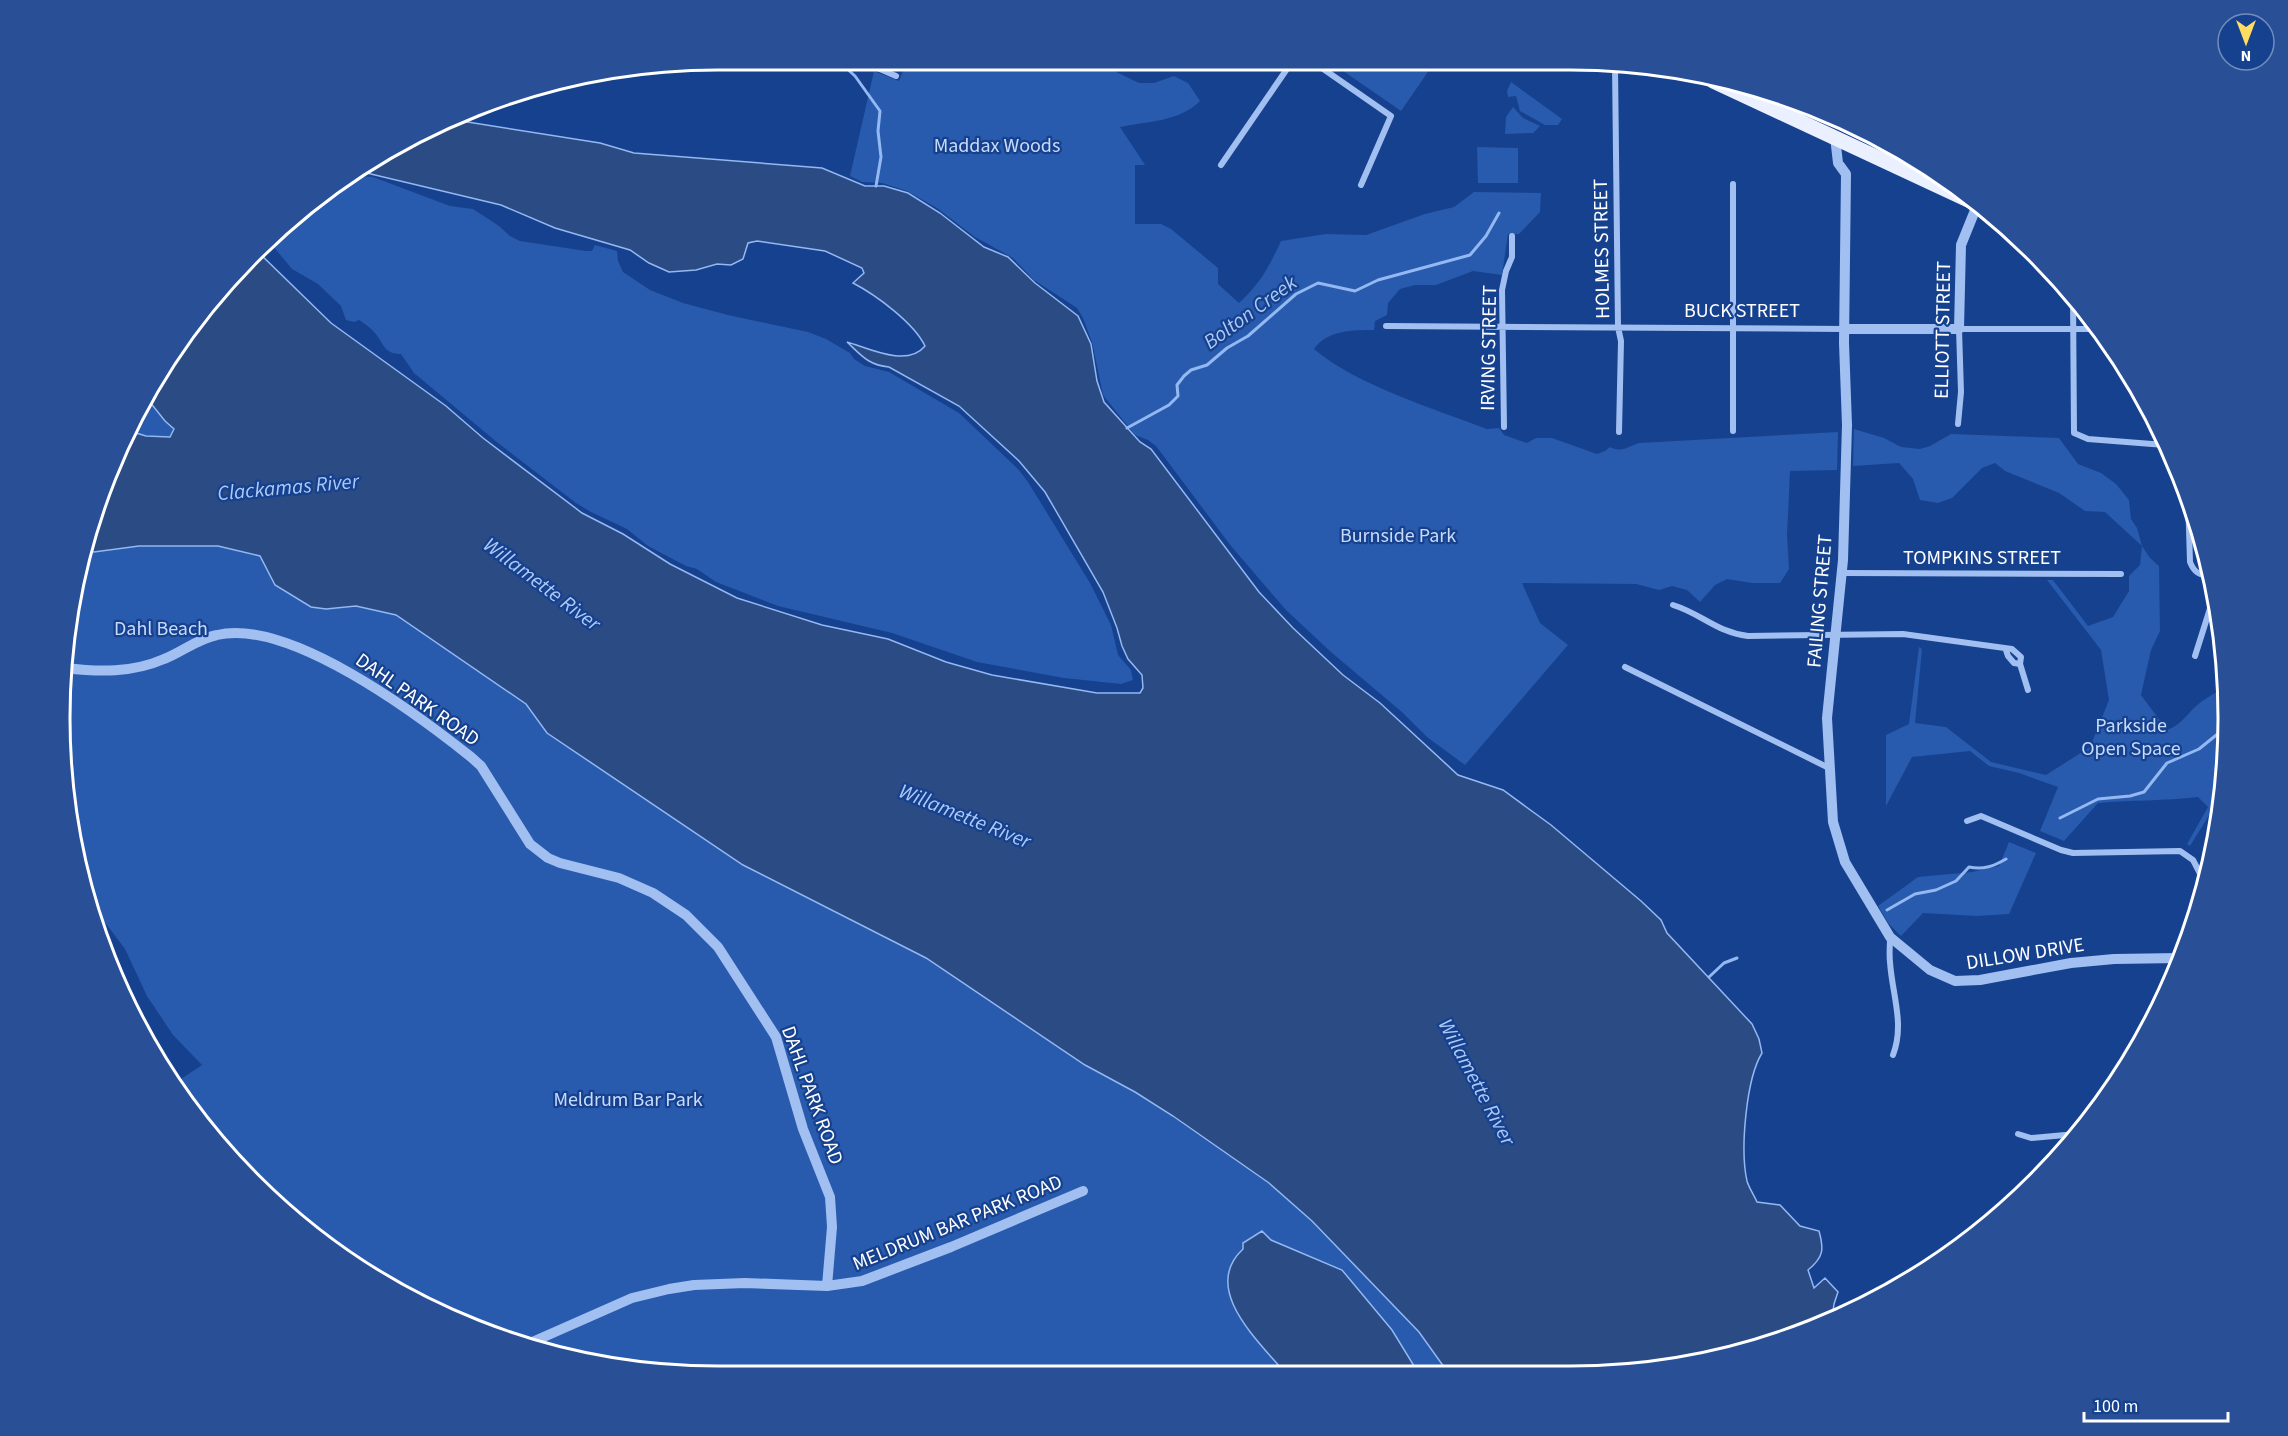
<svg xmlns="http://www.w3.org/2000/svg" width="2288" height="1436" viewBox="0 0 2288 1436" font-family="'Source Sans 3',sans-serif">
  <style>
    .green { fill: #285aad }
    .water { fill: #2b4b84; stroke: #93b8f2; stroke-width: 1.5 }
    .lines { fill: none; stroke-linecap: round; stroke-linejoin: round }
    .stream { stroke: #93b8f2; stroke-width: 3 }
    .minor { stroke: #a1bff0; stroke-width: 6 }
    .tertiary { stroke: #a1bff0; stroke-width: 10 }
    .primary { stroke: #eaf0ff; stroke-width: 15 }
    .labels { text-anchor: middle; stroke-width: 4.5; stroke-linejoin: round; paint-order: stroke }
    .park-label { font-size: 20px; fill: #c8dbfb; stroke: #16418e }
    .street-label { font-size: 20px; fill: #fff; stroke: #16418e }
    .water-label { font-size: 21px; font-style: italic; fill: #adc9f7; stroke: #16418e }
    .rim { fill: none; stroke: #fff; stroke-width: 3 }
  </style>
  <rect width="100%" height="100%" fill="#16418e"/>
  <path class="green" d="M 905,66 L 1104,66 L 1139,83 L 1154,83 L 1174,76 L 1188,83 L 1200,101 C 1179,122 1148,121 1120,127 L 1145,165 L 1135,165 L 1135,224 L 1161,224 L 1171,229 L 1218,268 L 1218,284 L 1239,303 C 1260,284 1269,267 1281,241 L 1326,234 L 1366,235 L 1425,214 L 1454,207 L 1474,192 L 1541,193 L 1540,212 L 1519,234 L 1508,234 L 1502,275 L 1473,271 L 1436,285 L 1415,285 L 1400,289 L 1388,303 L 1387,315 L 1375,321 L 1374,330 C 1353,330 1327,330 1314,349 C 1356,385 1435,409 1487,429 L 1499,428 L 1504,435 L 1527,443 L 1536,438 L 1552,438 L 1597,454 L 1605,451 L 1610,447 C 1622,453 1627,447 1639,443 L 1838,432 L 1837,470 L 1790,471 L 1787,535 L 1789,569 L 1780,583 L 1752,583 L 1727,579 L 1715,585 L 1700,602 L 1687,590 L 1672,586 L 1659,590 L 1636,584 L 1522,583 L 1540,623 L 1568,645 L 1465,765 L 1427,737 L 1403,713 L 1331,652 L 1286,610 L 1231,546 L 1156,446 L 1148,440 L 1135,435 L 1103,395 L 1092,342 L 1083,318 L 1077,308 L 1034,280 L 1013,258 L 975,237 L 937,208 L 907,191 L 882,183 L 862,182 L 850,176 L 874,71 L 899,81 Z
    M 1336,66 L 1432,66 L 1401,111 Z
    M 1511,82 L 1562,119 L 1558,125 L 1545,125 L 1520,111 L 1516,96 L 1508,97 L 1507,91 Z
    M 1513,107 L 1523,118 L 1540,126 L 1533,133 L 1505,134 L 1506,117 Z
    M 1477,147 L 1518,148 L 1518,183 L 1478,183 Z
    M 347,175 L 373,177 L 450,206 L 473,209 L 499,226 L 510,236 L 520,241 L 586,251 L 592,251 L 595,245 L 617,251 L 618,261 L 623,272 L 650,290 L 683,303 L 728,315 L 808,332 L 826,339 L 850,353 L 854,359 L 865,366 L 889,372 L 959,413 L 1019,470 L 1028,482 L 1090,583 L 1111,625 L 1118,655 L 1131,670 L 1133,680 L 1121,684 L 1064,678 L 977,662 L 892,633 L 778,606 L 716,582 L 697,569 L 686,566 L 648,546 L 627,529 L 591,512 L 576,503 L 498,443 L 414,373 L 401,354 C 384,354 384,344 375,333 C 371,328 365,324 359,320 L 354,322 L 346,320 L 341,306 L 318,284 L 292,269 L 268,240 Z
    M 145,396 L 165,421 L 174,428 L 170,437 L 146,436 L 129,431 Z
    M 1854,429 L 1884,438 L 1901,447 L 1920,449 L 1930,446 L 1951,434 L 2059,438 L 2078,464 L 2101,473 L 2116,484 L 2129,500 L 2131,519 L 2137,528 L 2142,546 L 2150,558 L 2159,566 L 2160,631 L 2151,650 L 2141,695 L 2167,730 C 2180,725 2184,718 2193,709 C 2202,700 2213,694 2224,688 L 2227,761 L 2221,796 L 2190,846 L 2187,844 L 2208,807 L 2198,797 C 2165,801 2132,800 2098,803 L 2064,841 L 2040,831 L 2058,787 L 2019,773 L 1989,766 L 1970,751 L 1912,757 L 1886,806 L 1886,735 L 1909,724 L 1919,647 L 1922,649 L 1915,723 L 1946,727 L 1991,762 L 2046,775 L 2090,747 L 2109,700 L 2101,650 L 2047,580 L 2053,580 L 2088,626 L 2113,617 L 2129,591 L 2129,576 L 2140,565 L 2142,546 L 2105,512 L 2085,511 L 2059,493 L 2005,471 L 1995,463 L 1982,468 L 1952,498 L 1938,503 L 1920,500 L 1913,479 L 1899,463 L 1853,466 Z
    M 139,546 L 218,546 L 260,556 L 275,585 L 326,609 L 356,606 L 396,615 L 527,704 L 547,733 L 743,865 L 926,958 L 1085,1065 L 1135,1092 L 1173,1116 L 1269,1183 L 1312,1221 L 1419,1332 L 1449,1374 L 1419,1374 L 1392,1330 L 1342,1270 L 1271,1240 L 1262,1231 L 1243,1243 L 1243,1249 C 1200,1289 1259,1341 1285,1373 L 632,1370 L 467,1326 L 317,1240 L 224,1152 L 172,1085 L 202,1065 L 173,1035 L 147,996 L 125,949 L 85,896 L 83,889 L 60,718 L 73,590 L 83,551 L 94,552 Z
    M 2009,842 L 2036,853 L 2009,914 L 1977,916 L 1923,913 L 1901,936 L 1888,923 L 1878,906 L 1918,877 L 1972,872 L 1999,866 Z"/>
  <path class="water" d="M 455,120 L 600,143 L 634,153 L 822,168 L 865,186 L 884,186 L 908,193 L 940,213 L 984,247 L 1008,257 L 1035,283 L 1078,316 L 1091,344 L 1097,381 L 1104,402 L 1140,442 L 1151,449 L 1259,592 L 1293,628 L 1343,675 L 1380,703 L 1458,775 L 1503,790 L 1551,825 L 1641,901 L 1661,920 L 1667,933 L 1752,1024 L 1759,1039 L 1762,1053 C 1746,1079 1740,1150 1747,1181 C 1749,1188 1754,1195 1757,1202 L 1780,1205 L 1800,1226 L 1819,1231 C 1824,1249 1824,1257 1808,1270 L 1814,1288 L 1825,1278 L 1838,1292 L 1834,1304 L 1832,1319 L 1741,1353 L 1613,1375 L 1449,1374 L 1419,1332 L 1312,1221 L 1269,1183 L 1173,1116 L 1135,1092 L 1085,1065 L 926,958 L 743,865 L 547,733 L 526,704 L 396,615 L 356,606 L 326,609 L 311,607 L 275,585 L 260,556 L 218,546 L 139,546 L 94,552 L 83,550 L 95,506 L 129,431 L 146,436 L 170,437 L 174,429 L 165,421 L 145,396 L 148,389 L 196,317 L 256,250 L 331,323 L 446,406 L 483,438 L 582,513 L 623,534 L 670,564 L 737,598 L 822,625 L 888,639 L 946,662 L 992,675 L 1097,693 L 1140,693 L 1143,688 L 1142,675 L 1128,659 L 1122,646 L 1117,628 L 1103,592 L 1045,492 L 1019,461 L 959,406 L 889,367 C 868,365 861,355 847,342 C 868,348 907,368 925,346 C 914,323 876,295 853,283 L 864,273 L 862,268 L 825,251 L 757,241 L 748,243 L 743,259 L 731,265 L 717,264 L 696,270 L 669,272 L 649,263 L 630,250 L 555,228 L 501,205 L 354,170 Z
    M 1262,1231 L 1271,1240 L 1342,1270 L 1392,1330 L 1419,1374 L 1285,1373 C 1259,1341 1200,1289 1243,1249 L 1243,1243 Z"/>
  <g class="lines">
    <path class="stream" d="M 844,66 L 855,76 L 880,111 L 878,131 L 881,157 L 876,186
      M 1127,428 L 1169,405 L 1178,396 L 1177,385 L 1184,376 L 1191,370 L 1207,365 L 1227,348 L 1248,336 L 1296,294 L 1318,283 L 1355,291 L 1378,280 L 1470,255 L 1486,236 L 1499,213
      M 2060,818 L 2098,799 L 2130,796 L 2144,792 L 2167,763 L 2199,749 L 2225,728
      M 1887,910 L 1915,894 L 1936,890 L 1956,881 L 1969,867 C 1984,870 1994,866 2006,859
      M 1709,977 L 1724,963 L 1737,958"/>
    <path class="minor" d="M 873,66 L 896,76
      M 1319,66 L 1391,116 L 1361,185
      M 1615,66 L 1618,327 L 1621,341 L 1619,432
      M 1221,165 L 1289,66
      M 2073,296 L 2074,433 L 2088,439 L 2165,445
      M 1386,326 L 1845,329
      M 1958,424 L 1961,392 L 1959,329 L 2097,329
      M 1504,427 L 1502,290 L 1506,271 L 1512,257 L 1512,236
      M 1733,431 L 1733,184
      M 2188,496 L 2190,562 C 2194,572 2199,575 2209,576
      M 1842,573 L 2121,574
      M 1673,605 C 1702,614 1716,632 1748,636 L 1903,634 L 2012,649 L 2021,657 L 2020,664 L 2028,690
      M 2006,650 L 2008,656 L 2014,663 L 2020,664
      M 2195,656 L 2214,596
      M 1625,667 L 1829,768
      M 1967,821 L 1981,816 L 2061,850 L 2073,853 L 2180,851 L 2193,860 L 2206,885
      M 1890,938 C 1890,946 1889,954 1890,962 C 1892,994 1905,1024 1893,1055
      M 2018,1134 L 2031,1138 L 2076,1134"/>
    <path class="tertiary" d="M 1835,137 L 1838,163 L 1846,174 L 1844,343 L 1847,425 L 1843,560 L 1827,718 L 1833,822 L 1845,862 L 1890,937 L 1930,970 L 1955,981 L 1980,980 L 2071,963 L 2114,959 L 2179,958
      M 1845,329 L 1959,329 L 1961,245 L 1978,203
      M 65,668 C 99,672 132,673 164,659 C 182,652 197,639 217,635 C 289,618 417,714 471,757 L 481,766 L 530,844 L 548,858 L 560,863 L 619,878 L 653,893 L 686,915 L 718,947 L 776,1037 L 803,1129 L 830,1197 L 832,1227 L 827,1286
      M 530,1343 L 632,1298 L 669,1289 L 694,1285 L 745,1283 L 827,1286 L 862,1281 L 951,1247 L 1083,1191"/>
    <path class="primary" d="M 1713,81 L 1981,206"/>
  </g>
  <g class="labels">
    <g class="park-label">
      <text x="997" y="152">Maddax Woods</text>
      <text x="1398" y="542">Burnside Park</text>
      <text x="161" y="635">Dahl Beach</text>
      <text x="2131" y="732">Parkside<tspan x="2131" dy="23">Open Space</tspan></text>
      <text x="628" y="1106">Meldrum Bar Park</text>
    </g>
    <g class="street-label">
      <text transform="translate(1601 249) rotate(-91)" y="7">HOLMES STREET</text>
      <text x="1742" y="317">BUCK STREET</text>
      <text transform="translate(1942 330) rotate(-89)" y="7">ELLIOTT STREET</text>
      <text transform="translate(1488 348) rotate(-89)" y="7">IRVING STREET</text>
      <text x="1982" y="564">TOMPKINS STREET</text>
      <text transform="translate(1819 601) rotate(-85)" y="7">FAILING STREET</text>
      <text transform="translate(418 699) rotate(35)" y="7">DAHL PARK ROAD</text>
      <text transform="translate(2025 953) rotate(-9)" y="7">DILLOW DRIVE</text>
      <text transform="translate(813 1095) rotate(70)" y="7">DAHL PARK ROAD</text>
      <text transform="translate(957 1222) rotate(-22)" y="7">MELDRUM BAR PARK ROAD</text>
    </g>
    <g class="water-label">
      <text transform="translate(1250 312) rotate(-36)" y="7">Bolton Creek</text>
      <text transform="translate(288 487) rotate(-5)" y="7">Clackamas River</text>
      <text transform="translate(542 584) rotate(37)" y="7">Willamette River</text>
      <text transform="translate(965 816) rotate(22)" y="7">Willamette River</text>
      <text transform="translate(1477 1082) rotate(62)" y="7">Willamette River</text>
    </g>
  </g>
  <path d="M0 0H2288V1436H0ZM718 70H1570A648 648 0 0 1 2218 718V718A648 648 0 0 1 1570 1366H718A648 648 0 0 1 70 718V718A648 648 0 0 1 718 70Z" fill="#295097" fill-rule="evenodd"/>
  <path class="rim" d="M718 70H1570A648 648 0 0 1 2218 718V718A648 648 0 0 1 1570 1366H718A648 648 0 0 1 70 718V718A648 648 0 0 1 718 70Z"/>
  <g transform="translate(2246 42) rotate(180)"><circle r="28" fill="#16418e" stroke="#738dbb" stroke-width="1.5"/>
  <path d="M0-4.5L10 22L0 15L-10 22Z" fill="#ffdd60"/>
  <text y="-9" font-size="16" font-weight="bold" text-anchor="middle" fill="#ffffff">N</text>
  </g>
  <path d="M2084 1412v9h144v-9" fill="none" stroke="#ffffff" stroke-width="3"/>
  <text x="2093" y="1412" font-size="18" fill="#ffffff" stroke="#16418e" stroke-width="4.5" paint-order="stroke">100 m</text>
</svg>
